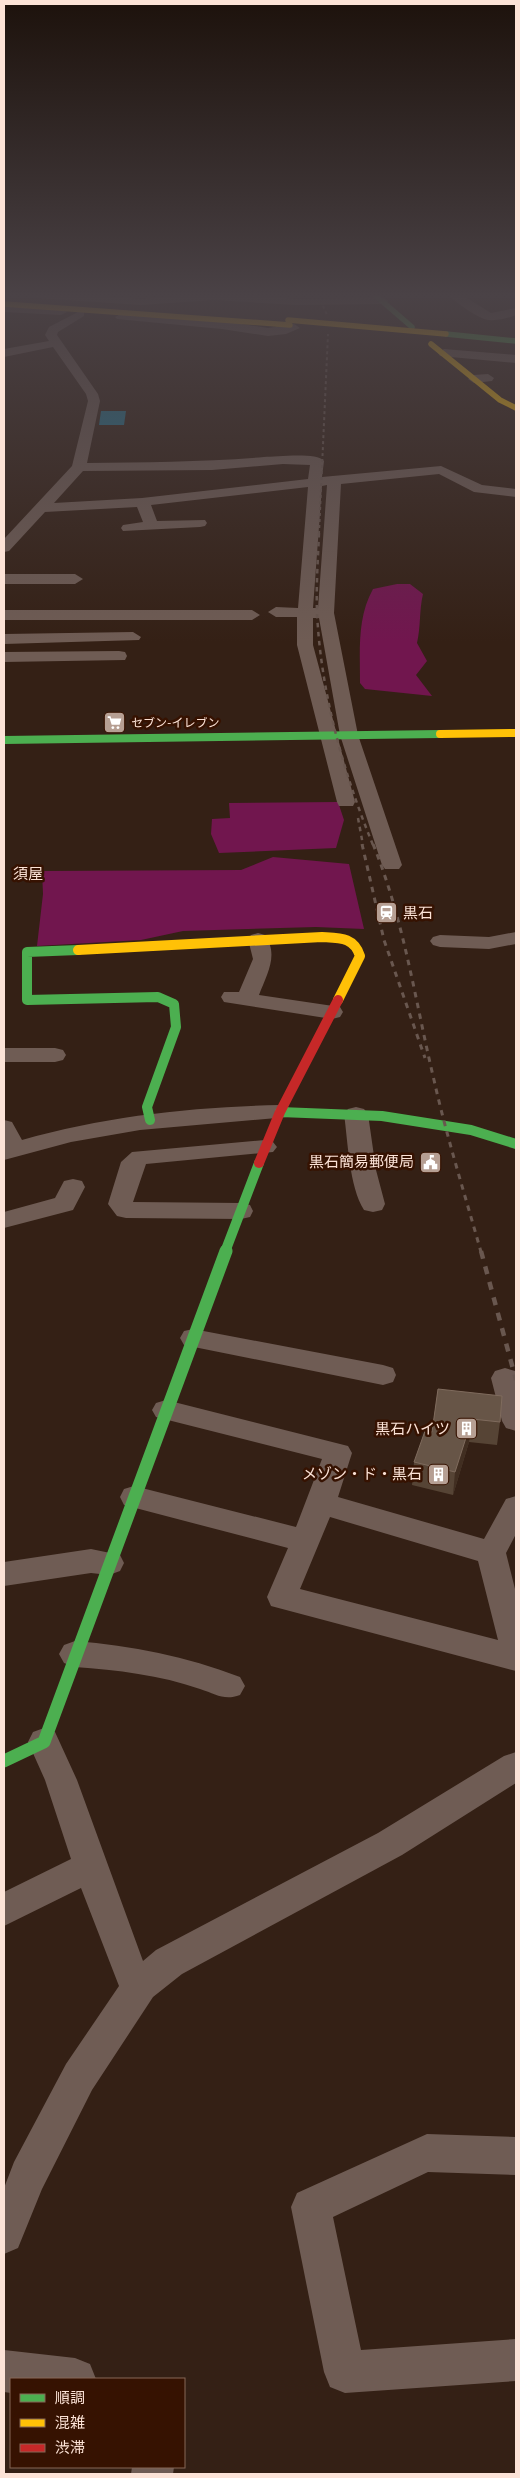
<svg xmlns="http://www.w3.org/2000/svg" width="520" height="2478" viewBox="0 0 520 2478" font-family="Lato,'Noto Sans JP',sans-serif">
  <style>
    .green { fill: #71164e }
    .water { fill: #217591 }
    .lines { fill: none; stroke-linecap: round; stroke-linejoin: round }
    .street { fill: #6f5c54; fill-rule: evenodd }
    .fast-far3 { stroke: #4caf50; stroke-width: 5.5 }
    .fast-far2 { stroke: #4caf50; stroke-width: 8 }
    .fast-far1 { stroke: #4caf50; stroke-width: 10 }
    .fast { stroke: #4caf50; stroke-width: 13 }
    .slow-far2 { stroke: #ffc107; stroke-width: 5.5 }
    .slow-far1 { stroke: #ffc107; stroke-width: 8 }
    .slow { stroke: #ffc107; stroke-width: 10 }
    .jam { stroke: #c62828; stroke-width: 10 }
    .rail-far3 { stroke: #69574f; stroke-width: 2; stroke-dasharray: 3 3; stroke-linecap: butt }
    .rail-far2 { stroke: #69574f; stroke-width: 2.5; stroke-dasharray: 4.5 4.5; stroke-linecap: butt }
    .rail-far1 { stroke: #69574f; stroke-width: 3; stroke-dasharray: 5.5 5.5; stroke-linecap: butt }
    .rail { stroke: #69574f; stroke-width: 4.5; stroke-dasharray: 8 8; stroke-linecap: butt }
    .slow-bridge { stroke: #ffc107; stroke-width: 5.5 }
    .wall { fill: #564435 }
    .shaded-wall { fill: #412e21 }
    .building { fill: #675547; stroke: #7f6b5d }
    .labels { text-anchor: middle; stroke-width: 5; stroke-linejoin: round; paint-order: stroke }
    .far-poi-label { font-size: 12px; fill: #fce3d7; stroke: #361201; text-anchor: start }
    .far-quarter-label { font-size: 15px; fill: #fce3d7; stroke: #361201 }
    .poi-label { font-size: 15px; fill: #fce3d7; stroke: #361201; text-anchor: end }
  </style>
  <rect width="100%" height="100%" fill="#342015"/>
  <path class="green" d="M 397,584 L 410,584 L 423,594 C 419,611 421,626 417,643 L 427,661 L 416,675 L 432,696 L 365,689 L 360,683 C 360,650 357,618 373,589 Z
    M 338,802 L 344,820 L 336,848 L 219,853 L 211,834 L 212,819 L 230,818 L 229,803 Z
    M 273,857 L 349,864 L 364,929 L 316,927 L 183,931 L 141,940 L 37,946 L 43,894 L 42,871 L 241,870 Z"/>
  <path class="water" d="M 101,411 L 126,411 L 124,425 L 99,425 Z"/>
  <g class="lines">
    <path class="street" d="M 30,295 L 85,295 L 141,299 L 195,295 L 252,295 L 296,299 L 383,298 L 389,301 L 383,304 L 296,305 L 214,300 L 141,305 L 36,298 Z
      M 449,295 L 462,295 L 491,313 L 516,308 L 516,315 C 508,318 498,321 489,320 C 480,320 455,302 449,295 Z
      M 4,306 L 61,309 L 67,312 L 61,315 L 4,312 Z
      M 80,311 L 84,312 L 84,316 L 58,332 L 57,335 L 98,394 L 100,401 L 87,463 C 146,462 205,462 264,457 C 276,457 317,452 324,461 L 322,477 L 441,466 L 482,485 L 516,489 L 516,497 L 474,492 L 439,474 L 341,484 L 334,613 L 358,735 L 402,865 L 399,869 L 385,869 L 382,865 L 340,735 L 319,618 L 313,618 L 313,645 L 355,802 L 353,806 L 339,806 L 337,802 L 297,645 L 297,617 L 276,617 L 268,612 L 276,607 L 298,608 L 308,487 L 151,505 L 157,521 L 205,520 L 207,523 L 205,526 L 200,527 L 123,531 L 121,528 L 123,525 L 143,522 L 137,507 L 45,512 L 9,551 L 4,552 L 4,539 L 72,466 L 88,401 L 86,394 L 53,347 L 4,357 L 4,349 L 49,341 L 45,335 L 49,327 ZM 283,464 L 310,465 L 308,479 L 142,498 L 54,503 L 83,471 L 212,470 ZM 327,485 L 318,608 L 313,608 L 322,486 Z
      M 121,314 L 222,321 L 268,328 L 294,324 L 300,328 L 286,334 L 268,336 L 222,329 L 117,319 L 115,317 Z
      M 444,349 L 516,355 L 516,363 L 440,356 L 438,353 Z
      M 488,374 L 494,378 L 492,381 L 474,383 L 468,379 L 474,375 Z
      M 4,574 L 75,574 L 83,579 L 75,584 L 4,584 Z
      M 4,610 L 252,610 L 260,615 L 252,620 L 4,620 Z
      M 133,632 L 141,637 L 139,640 L 4,644 L 4,634 Z
      M 119,651 L 125,652 L 127,656 L 125,660 L 4,662 L 4,652 Z
      M 516,932 L 516,944 L 489,949 L 440,947 L 433,945 L 430,941 L 433,937 L 440,935 L 489,937 Z
      M 258,933 L 265,935 C 279,955 267,974 259,995 L 340,1007 L 343,1012 L 340,1017 L 332,1019 L 224,1002 L 221,997 L 224,992 L 239,992 L 253,959 L 248,939 L 251,935 Z
      M 4,1048 L 55,1048 L 63,1050 L 66,1055 L 63,1060 L 55,1062 L 4,1062 Z
      M 280,1105 L 288,1107 L 292,1112 L 288,1117 L 140,1130 L 71,1142 L 4,1160 L 4,1120 L 12,1122 L 22,1140 C 106,1116 193,1107 280,1105 Z
      M 356,1107 L 364,1109 L 368,1114 L 376,1170 L 385,1204 L 382,1210 L 373,1212 L 364,1210 C 349,1186 348,1142 344,1114 L 348,1109 Z
      M 265,1140 L 273,1142 L 277,1147 L 273,1152 L 146,1164 L 133,1202 L 241,1203 L 250,1205 L 253,1211 L 250,1217 L 241,1219 L 126,1218 L 117,1216 L 108,1204 L 121,1162 L 132,1152 Z
      M 73,1179 L 82,1181 L 85,1187 L 73,1210 L 4,1228 L 4,1212 L 55,1198 L 64,1181 Z
      M 193,1329 L 383,1365 L 393,1368 L 396,1375 L 393,1382 L 383,1385 L 184,1345 L 180,1338 L 184,1331 Z
      M 505,1368 L 515,1371 L 516,1374 L 516,1431 L 506,1428 L 502,1421 L 491,1378 L 495,1371 Z
      M 166,1400 L 348,1446 L 352,1453 L 338,1497 L 484,1539 L 506,1499 L 516,1496 L 516,1534 L 506,1553 L 516,1593 L 516,1671 L 271,1606 L 267,1597 L 288,1548 L 124,1505 L 120,1497 L 124,1489 L 134,1486 L 296,1527 L 322,1459 L 156,1417 L 152,1410 L 156,1403 ZM 330,1517 L 478,1561 L 498,1640 L 300,1589 Z
      M 91,1549 L 120,1555 L 124,1563 L 120,1571 L 109,1575 L 91,1573 L 4,1586 L 4,1562 Z
      M 75,1641 C 132,1646 186,1656 240,1677 L 245,1686 L 240,1695 C 224,1701 216,1694 200,1689 C 160,1675 117,1670 75,1667 L 64,1663 L 59,1654 L 64,1645 Z
      M 44,1728 L 55,1732 L 77,1780 L 143,1961 L 156,1950 L 378,1833 L 504,1756 L 516,1752 L 516,1783 L 402,1855 L 182,1974 L 153,1997 L 92,2090 L 42,2189 L 18,2248 L 4,2254 L 4,2188 L 14,2162 L 66,2064 L 119,1986 L 81,1888 L 4,1926 L 4,1892 L 71,1859 L 45,1780 L 28,1742 L 33,1732 Z
      M 427,2134 L 516,2137 L 516,2175 L 428,2172 L 333,2217 L 361,2350 L 516,2339 L 516,2381 L 345,2393 L 330,2387 L 324,2372 L 291,2207 L 297,2193 Z
      M 4,2350 L 75,2358 L 90,2364 L 96,2379 L 11,2379 L 11,2393 L 4,2392 Z
      M 132,2467 L 174,2467 L 173,2474 L 131,2474 Z"/>
    <path class="fast-far3" d="M 375,295 L 412,327
      M 446,334 L 516,341"/>
    <path class="fast-far2" d="M 4,740 L 440,734"/>
    <path class="fast-far1" d="M 78,950 L 27,952 L 27,1000 L 158,997 L 174,1004 L 176,1027 L 147,1107 L 150,1120
      M 280,1112 L 382,1116 L 471,1130 L 516,1144
      M 225,1252 L 259,1163"/>
    <path class="fast" d="M 4,1761 L 44,1742 L 226,1251"/>
    <path class="slow-far2" d="M 4,304 L 290,325
      M 431,344 L 500,400 L 516,408"/>
    <path class="slow-far1" d="M 440,734 L 516,733"/>
    <path class="slow" d="M 78,950 L 322,937 C 340,938 354,937 360,956 L 338,1000"/>
    <path class="jam" d="M 259,1163 L 280,1112 L 338,1000"/>
    <path class="rail-far3" d="M 318,295 L 328,317
      M 319,534 L 328,334"/>
    <path class="rail-far2" d="M 319,533 C 318,559 316,586 317,613 C 321,693 343,772 373,845
      M 358,818 L 363,845"/>
    <path class="rail-far1" d="M 362,844 L 384,940 L 425,1058
      M 373,844 C 404,920 415,1000 434,1080 C 447,1138 465,1195 481,1252"/>
    <path class="rail" d="M 481,1251 L 516,1380"/>
    <path class="slow-bridge" d="M 288,320 L 446,334"/>
  </g>
  <path class="wall" d="M 438,1389 L 500,1422 L 497,1445 L 469,1442 L 453,1495 L 412,1485 L 414,1462 L 432,1432 Z"/>
  <path class="shaded-wall" d="M 472,1419 L 469,1442 L 453,1495 L 455,1472 Z"/>
  <path class="building" d="M 438,1389 L 502,1396 L 500,1422 L 472,1419 L 455,1472 L 414,1462 L 425,1431 L 432,1432 Z"/>
  <linearGradient id="sky" x2="0" y2="1"><stop stop-color="#1d120c"/><stop offset="0.46" stop-color="#4a4246"/><stop offset="1" stop-color="#4a4246" stop-opacity="0"/></linearGradient>
  <rect width="520" height="642" fill="url(#sky)"/>
  <defs>
    <symbol id="supermarket-square" viewBox="-11 -11 22 22"><rect x="-9" y="-9" width="18" height="18" rx="4" fill="#b69f93" stroke="#361201"/><path d="M-6-5.5h2.5l.6 2H6L4.5 2H-2.5L-4.4-4H-6ZM-1.5 3.2a1.3 1.3 0 1 0 .1 0ZM3 3.2a1.3 1.3 0 1 0 .1 0Z" fill="#fff"/></symbol>
    <symbol id="station-square" viewBox="-11 -11 22 22"><rect x="-9" y="-9" width="18" height="18" rx="4" fill="#b69f93" stroke="#361201"/><path d="M-3-6H3Q5-6 5-4V2Q5 4 3 4L4.5 6H3L1.5 4h-3L-3 6H-4.5L-3 4Q-5 4-5 2V-4Q-5-6-3-6ZM-3.5-4v3h7v-3ZM-3.5 1v1.5H-2V1ZM2 1v1.5H3.5V1Z" fill="#fff"/></symbol>
    <symbol id="civic-square" viewBox="-11 -11 22 22"><rect x="-9" y="-9" width="18" height="18" rx="4" fill="#b69f93" stroke="#361201"/><path d="M-.6-6.5H3V-4.5H.6V-3L4-1V1h2V6H-6V1h2V-1L-.6-3ZM-1.2 2.5V6h2.4V2.5Z" fill="#fff"/></symbol>
    <symbol id="building-square" viewBox="-11 -11 22 22"><rect x="-9" y="-9" width="18" height="18" rx="4" fill="#b69f93" stroke="#361201"/><path d="M-4-6H4V6H1V3H-1V6H-4ZM-2.5-4.3h1.7v1.8h-1.7ZM.8-4.3h1.7v1.8H.8ZM-2.5-1h1.7V.8h-1.7ZM.8-1h1.7V.8H.8Z" fill="#fff"/></symbol>
  </defs>
  <g fill-rule="evenodd">
    <use href="#supermarket-square" x="102" y="710" width="25" height="25"/>
    <use href="#station-square" x="374" y="900" width="25" height="25"/>
    <use href="#civic-square" x="418" y="1150" width="25" height="25"/>
    <use href="#building-square" x="454" y="1416" width="25" height="25"/>
    <use href="#building-square" x="426" y="1462" width="25" height="25"/>
  </g>
  <g class="labels">
    <g class="far-poi-label">
      <text x="131" y="727">セブン-イレブン</text>
    </g>
    <g class="far-quarter-label">
      <text x="28" y="879">須屋</text>
    </g>
    <g class="poi-label">
      <text x="403" y="918" text-anchor="start">黒石</text>
      <text x="414" y="1167">黒石簡易郵便局</text>
      <text x="450" y="1434">黒石ハイツ</text>
      <text x="422" y="1479">メゾン・ド・黒石</text>
    </g>
  </g>
  <rect width="520" height="2478" fill="none" stroke="#fce3d7" stroke-width="10"/>
  <rect x="10" y="2378" width="175" height="90" fill="#361201" stroke="#856657"/>
  <rect x="20" y="2394" width="25" height="8" fill="#4caf50" stroke="#856657"/>
  <text x="55" y="2403" font-size="15" fill="#fce3d7">順調</text>
  <rect x="20" y="2419" width="25" height="8" fill="#ffc107" stroke="#856657"/>
  <text x="55" y="2428" font-size="15" fill="#fce3d7">混雑</text>
  <rect x="20" y="2444" width="25" height="8" fill="#c62828" stroke="#856657"/>
  <text x="55" y="2453" font-size="15" fill="#fce3d7">渋滞</text>
</svg>
